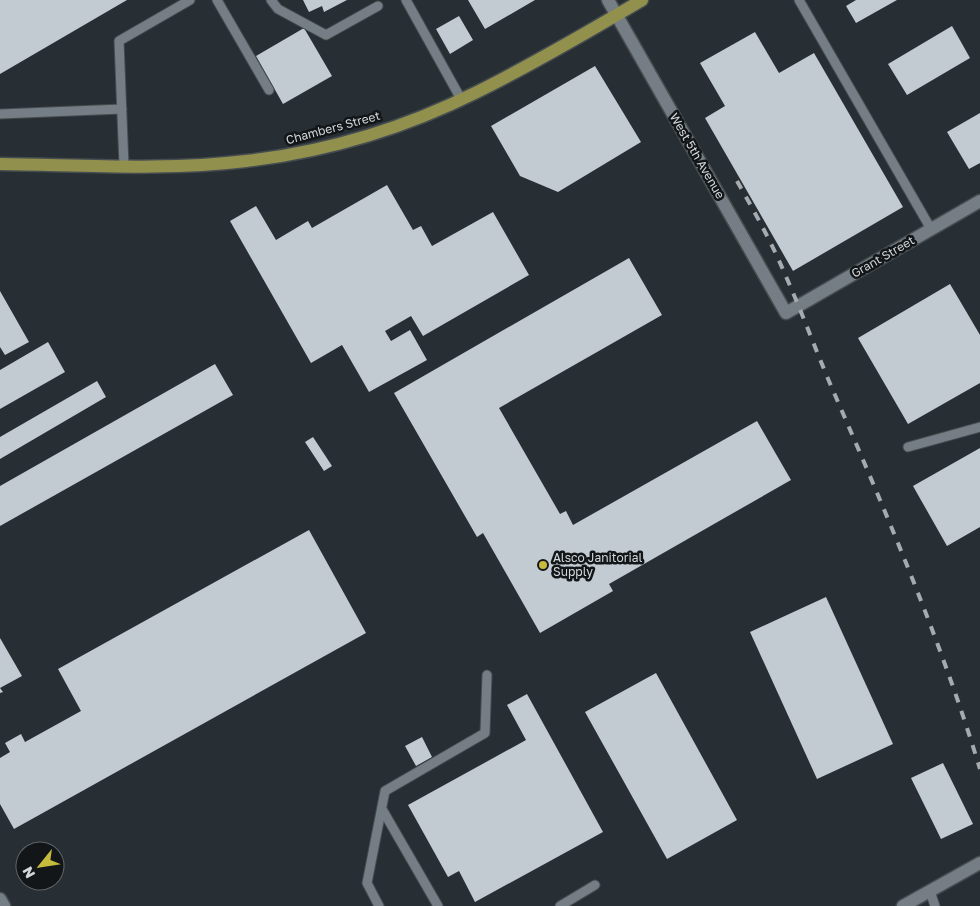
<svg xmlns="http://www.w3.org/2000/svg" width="980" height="906" viewBox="0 0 980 906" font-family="'Golos Text',sans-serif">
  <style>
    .building { fill: #c1cbd1 }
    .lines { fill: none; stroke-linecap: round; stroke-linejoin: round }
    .lane-casing { stroke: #464d50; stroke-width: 11 }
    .street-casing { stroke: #464d50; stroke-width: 15 }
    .secondary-casing { stroke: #464d50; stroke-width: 15 }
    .primary-casing { stroke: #464d50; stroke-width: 15 }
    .lane { stroke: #757e84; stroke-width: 9 }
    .street { stroke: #757e84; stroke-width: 12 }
    .secondary { stroke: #757e84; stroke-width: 12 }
    .primary { stroke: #92904d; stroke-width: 12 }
    .rail { stroke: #a5abaf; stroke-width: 4; stroke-dasharray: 9 9; stroke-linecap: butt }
    .poi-dot { fill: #c6bb3c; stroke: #131619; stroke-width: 2 }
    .labels { text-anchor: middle; stroke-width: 5; stroke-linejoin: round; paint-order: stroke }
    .street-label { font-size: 12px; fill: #d2d7da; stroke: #131619 }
    .poi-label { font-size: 12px; fill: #d2d7da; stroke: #131619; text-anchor: start }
  </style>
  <rect width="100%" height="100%" fill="#272f34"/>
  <path class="building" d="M 0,0 L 127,0 L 0,74 Z
    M 303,0 L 347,0 L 324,12 L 322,6 L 309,12 Z
    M 468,0 L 535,0 L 485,29 Z
    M 856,0 L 897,0 L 856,23 L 846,6 Z
    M 459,16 L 473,40 L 450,54 L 436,29 Z
    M 952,26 L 970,58 L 907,95 L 888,64 Z
    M 304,28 L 332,76 L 283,104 L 256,56 Z
    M 755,32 L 779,73 L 814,53 L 903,207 L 793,271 L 705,118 L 725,106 L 700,63 Z
    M 595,66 L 641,142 L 558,192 L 520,176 L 491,126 Z
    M 980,113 L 980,163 L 969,169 L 947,132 Z
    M 387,185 L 413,230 L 421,226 L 432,246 L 493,212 L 529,275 L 423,336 L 411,316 L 385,331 L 391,341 L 410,330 L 427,360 L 369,392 L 342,345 L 311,363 L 230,221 L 256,206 L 276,240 L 308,221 L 312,228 Z
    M 629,258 L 662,315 L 499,408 L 560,514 L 566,511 L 573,525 L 757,421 L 791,480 L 609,584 L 613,591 L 540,633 L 483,533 L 477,537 L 394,393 Z
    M 950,284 L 980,335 L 980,383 L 908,424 L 858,338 Z
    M 0,291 L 29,342 L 5,355 L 0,347 Z
    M 48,342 L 65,372 L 0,409 L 0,370 Z
    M 215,364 L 233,395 L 0,526 L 0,486 Z
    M 97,381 L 106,397 L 0,459 L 0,437 Z
    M 313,437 L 332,466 L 324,471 L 305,442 Z
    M 980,448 L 980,527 L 947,546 L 913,486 Z
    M 309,530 L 366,633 L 14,829 L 0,804 L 0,758 L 10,752 L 5,743 L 21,734 L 25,742 L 81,711 L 58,669 Z
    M 826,597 L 893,744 L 817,779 L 750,632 Z
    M 0,638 L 22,676 L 0,688 L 3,692 L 0,693 Z
    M 656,673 L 737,820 L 667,859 L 585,712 Z
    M 527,694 L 603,832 L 475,902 L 459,871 L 448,877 L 408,805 L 526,740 L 507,705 Z
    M 422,737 L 432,757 L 416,766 L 405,746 Z
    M 943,763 L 973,824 L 941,839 L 911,778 Z"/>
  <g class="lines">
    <defs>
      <path id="lane" d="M 217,0 L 269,90
        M 271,0 L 278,9 L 326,35 L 378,6
        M 406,0 L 461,99
        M 799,0 L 931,229
        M 0,114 L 122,109
        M 124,166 L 119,41 L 190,0
        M 908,447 L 980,427
        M 382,809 L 438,906
        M 930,891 L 935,906
        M 379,906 L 367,883 L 385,791 L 485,733 L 487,675
        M 560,906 L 595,885"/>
      <path id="street" d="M 608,0 L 786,313 L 980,201"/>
      <path id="secondary" d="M 0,899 L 4,906
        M 903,906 L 980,863"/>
      <path id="primary" d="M 0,164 C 82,165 164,171 246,161 C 325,152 405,128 477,92 C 533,64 588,32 642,0"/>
    </defs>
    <use href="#lane" class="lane-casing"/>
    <use href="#street" class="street-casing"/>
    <use href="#secondary" class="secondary-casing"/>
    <use href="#primary" class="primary-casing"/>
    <use href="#lane" class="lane"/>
    <use href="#street" class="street"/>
    <use href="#secondary" class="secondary"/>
    <use href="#primary" class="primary"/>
    <path class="rail" d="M 737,181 C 754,211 771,241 784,272 C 802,312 817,354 835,395 C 888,517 941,641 980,769"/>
  </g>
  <circle class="poi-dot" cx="543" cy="565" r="5"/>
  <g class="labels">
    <g class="street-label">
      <text transform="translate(333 128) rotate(-15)" y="4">Chambers Street</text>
      <text transform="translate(697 156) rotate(60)" y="4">West 5th Avenue</text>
      <text transform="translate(883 257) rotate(-30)" y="4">Grant Street</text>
    </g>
    <g class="poi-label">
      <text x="553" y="562">Alsco Janitorial<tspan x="553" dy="14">Supply</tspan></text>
    </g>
  </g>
  <g transform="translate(40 866) rotate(240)"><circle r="24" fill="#131619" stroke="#5f6366"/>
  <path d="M0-4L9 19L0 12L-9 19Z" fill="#c6bb3c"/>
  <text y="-8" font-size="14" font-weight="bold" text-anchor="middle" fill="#d2d7da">N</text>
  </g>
</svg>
